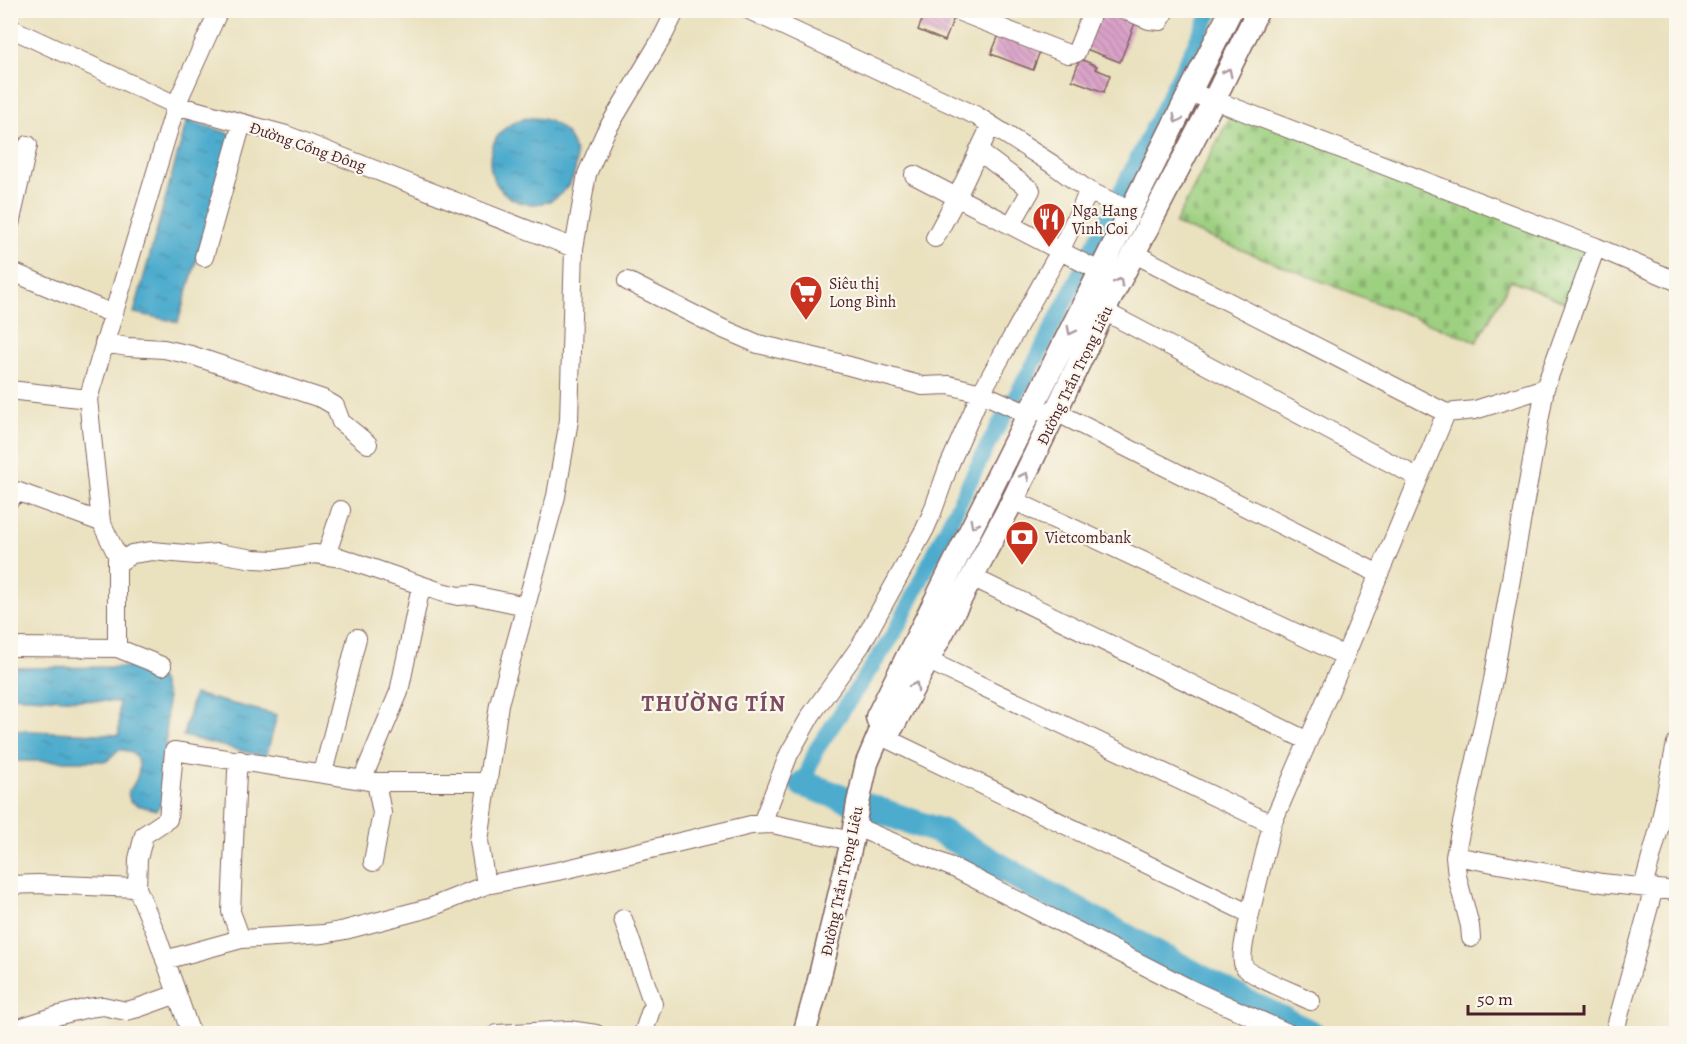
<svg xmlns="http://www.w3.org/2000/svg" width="1687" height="1044" viewBox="0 0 1687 1044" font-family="Alegreya,serif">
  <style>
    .cemetery { fill: url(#cemetery-stones); stroke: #747856; stroke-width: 1.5 }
    .water { fill: url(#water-ripples); stroke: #4c667c; stroke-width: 1.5 }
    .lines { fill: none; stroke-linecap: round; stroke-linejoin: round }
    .canal { stroke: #4eaccd; stroke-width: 16 }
    .river { stroke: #4eaccd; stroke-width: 27 }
    .building { fill: url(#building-back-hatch) }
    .minor-casing { stroke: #82635f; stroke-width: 20 }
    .major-casing { stroke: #82635f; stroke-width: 25 }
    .minor { stroke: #fff; stroke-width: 18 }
    .major { stroke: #fff; stroke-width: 22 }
    .oneway { stroke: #ae9aa0 }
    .labels { text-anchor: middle; stroke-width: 4.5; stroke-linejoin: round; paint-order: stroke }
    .street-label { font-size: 16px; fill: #4a1f2b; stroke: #fbf7ec }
    .poi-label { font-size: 16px; fill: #4a1f2b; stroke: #fbf7ec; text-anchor: start }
    .district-label { font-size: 22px; font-weight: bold; letter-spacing: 1.5px; fill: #7c4d62; stroke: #fbf7ec }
  </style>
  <defs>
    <pattern id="cemetery-stones" width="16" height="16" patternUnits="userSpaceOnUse" patternTransform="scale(1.5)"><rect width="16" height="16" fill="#9dd080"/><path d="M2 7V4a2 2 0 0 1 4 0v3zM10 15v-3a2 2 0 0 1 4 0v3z" fill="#89b26f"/></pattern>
    <pattern id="water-ripples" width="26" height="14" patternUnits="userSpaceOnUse" patternTransform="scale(1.5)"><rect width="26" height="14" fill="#4eaccd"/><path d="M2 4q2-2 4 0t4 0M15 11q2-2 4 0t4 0" fill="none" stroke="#438ba7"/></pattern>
    <pattern id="building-back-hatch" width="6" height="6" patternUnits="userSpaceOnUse" patternTransform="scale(1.5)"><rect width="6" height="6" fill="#daa3c9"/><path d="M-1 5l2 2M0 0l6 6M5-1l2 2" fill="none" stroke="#b384a3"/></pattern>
  </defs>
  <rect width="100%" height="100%" fill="#fbf7ec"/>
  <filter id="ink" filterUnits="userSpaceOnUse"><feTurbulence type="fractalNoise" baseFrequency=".0167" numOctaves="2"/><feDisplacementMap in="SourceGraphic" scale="12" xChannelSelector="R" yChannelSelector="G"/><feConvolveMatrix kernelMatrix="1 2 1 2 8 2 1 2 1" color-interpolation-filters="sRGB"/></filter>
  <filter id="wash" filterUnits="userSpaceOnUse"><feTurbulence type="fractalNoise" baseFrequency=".008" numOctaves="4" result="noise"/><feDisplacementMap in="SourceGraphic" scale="24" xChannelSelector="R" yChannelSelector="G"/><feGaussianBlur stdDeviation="1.35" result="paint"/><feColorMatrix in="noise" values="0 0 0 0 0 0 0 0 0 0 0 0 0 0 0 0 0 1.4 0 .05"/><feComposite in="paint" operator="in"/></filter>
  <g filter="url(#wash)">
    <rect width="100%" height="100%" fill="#eae1bf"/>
    <path class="cemetery" d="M 1237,103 L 1588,247 L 1566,303 L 1511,280 L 1477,342 L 1175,224 Z"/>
    <path class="water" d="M490 161a43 43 0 1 1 86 0a43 43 0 1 1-86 0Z
      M 187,120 L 234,135 L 178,322 L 134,313 Z
      M 129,659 L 157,674 L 161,681 L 167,698 L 164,802 L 156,810 L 137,805 L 130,801 L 128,792 C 143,777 145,748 118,750 L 107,761 L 11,761 L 10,730 L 119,735 L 119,702 L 11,696 L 11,668 L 128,667 Z
      M 194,694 L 277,715 L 266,757 L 183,736 Z"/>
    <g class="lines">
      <path class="canal" d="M 803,784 L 816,750 L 894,634 L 988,445 L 1037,358 L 1212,10"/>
      <path class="river" d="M 803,784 L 941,832 L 1051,896 L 1244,1001 L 1312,1034"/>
    </g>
    <g id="blocks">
      <path class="building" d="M 926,10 L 935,10 L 954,18 L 945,41 L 918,30 Z
        M 1102,10 L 1135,23 L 1120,62 L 1086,49 Z
        M 999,35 L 1040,51 L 1033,70 L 991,54 Z
        M 1080,59 L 1097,66 L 1095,69 L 1110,75 L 1104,92 L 1072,80 Z"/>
    </g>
  </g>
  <g filter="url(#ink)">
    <use href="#blocks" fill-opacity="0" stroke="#82635f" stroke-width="1.5"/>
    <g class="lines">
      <defs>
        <path id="minor" d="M 749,10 L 977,116 L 1052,164 L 1089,191 L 1131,211
          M 955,10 L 1068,54 L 1076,53 L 1093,10
          M 1125,10 L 1149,20 L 1160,21 L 1165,10
          M 10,28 L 176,105 L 286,135 L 574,248
          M 1190,93 L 1214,100 L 1596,247 L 1676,281
          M 978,151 L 1031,190 L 1011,225
          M 914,175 L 1101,272
          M 10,224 L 28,145
          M 935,238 L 957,197 L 991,125
          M 1596,247 L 1545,388 L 1493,680 L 1455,856 L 1602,883 L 1676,891
          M 1133,253 L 1446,413 L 1345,656 L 1272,824 L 1250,914
          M 204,257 L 242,123
          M 10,271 L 113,314
          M 627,281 L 721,328 L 758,344 L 827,360 L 923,386 L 949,385 L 981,393 L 1019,410 L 1056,412 L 1379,574
          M 1104,311 L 1419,478
          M 104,343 L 128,347 L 164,349 L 191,355 L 323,399 L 335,406 L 341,422 L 368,444
          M 10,390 L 88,399
          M 1446,413 L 1475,410 L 1545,388
          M 10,500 L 16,491 L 101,522
          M 1013,500 L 1345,656
          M 326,556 L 341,510
          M 118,563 L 132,554 L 152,551 L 197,555 L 217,553 L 254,559 L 275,560 L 315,554 L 342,558 L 441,592 L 458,596 L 473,595 L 526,606
          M 972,577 L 1308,741
          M 10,647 L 117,648
          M 929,661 L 1272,824
          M 162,666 L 117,648 L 117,555 L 101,522 L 88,399 L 176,105 L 219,10
          M 879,735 L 1250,914 C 1248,925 1239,956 1244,966 C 1248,975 1300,995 1311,1001
          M 240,760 L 237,772 L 231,912 L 241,939
          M 323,773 L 357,638
          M 362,780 L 399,692 L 421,586
          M 762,823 L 789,754 L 811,715 L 861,645 L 925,529 L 932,513 L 948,468 L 981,393 L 1060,251 L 1089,191
          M 854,826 L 956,869 L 1190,989 L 1290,1034
          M 1455,856 L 1457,876 L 1470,926 L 1471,938
          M 373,862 L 382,813 L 376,782
          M 10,885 L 37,884 L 137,888
          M 486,885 L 563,870 L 751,825 L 772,824 L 852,841
          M 1643,887 L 1659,829 L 1676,743
          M 623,919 L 653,1004 L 643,1034
          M 165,960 L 241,939 L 324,934 L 345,930 L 429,908 L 486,885 L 479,841 L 499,704 L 556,496 L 569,420 L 574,248 L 587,174 L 605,133 L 663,36 L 676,10
          M 10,1031 L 56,1016 L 88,1008 L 103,1006 L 126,1011 L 138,1008 L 177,994
          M 191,1034 L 157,936 L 137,888 L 138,859 L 144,835 L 168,819 L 174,751 L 376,782 L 486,782
          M 497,1034 L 569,1030 L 596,1034
          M 1614,1034 L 1654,888"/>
        <path id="major" d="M 881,730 L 893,726 L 1013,500 L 1104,311 L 1214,100 L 1258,10
          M 804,1034 L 818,984 L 852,841 L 858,803 L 867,763 L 881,730 L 877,717 L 1231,10"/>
      </defs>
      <use href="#minor" class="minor-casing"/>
      <use href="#major" class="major-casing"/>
      <use href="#minor" class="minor"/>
      <use href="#major" class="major"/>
    </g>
    <defs><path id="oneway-chevron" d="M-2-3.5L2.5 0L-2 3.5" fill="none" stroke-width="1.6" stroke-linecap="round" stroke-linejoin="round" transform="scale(1.5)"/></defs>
    <g class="oneway">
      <use href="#oneway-chevron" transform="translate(1228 72) rotate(-64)"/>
      <use href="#oneway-chevron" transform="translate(1177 119) rotate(117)"/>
      <use href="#oneway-chevron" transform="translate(1119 282) rotate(-63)"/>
      <use href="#oneway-chevron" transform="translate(1071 331) rotate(117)"/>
      <use href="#oneway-chevron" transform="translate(1025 476) rotate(-64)"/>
      <use href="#oneway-chevron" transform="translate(974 524) rotate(117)"/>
      <use href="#oneway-chevron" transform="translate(915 686) rotate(-61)"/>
    </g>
  </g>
  <defs>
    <symbol id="restaurant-pin" viewBox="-11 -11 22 30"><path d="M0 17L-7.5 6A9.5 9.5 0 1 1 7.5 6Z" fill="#c8321e" stroke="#fbf7ec"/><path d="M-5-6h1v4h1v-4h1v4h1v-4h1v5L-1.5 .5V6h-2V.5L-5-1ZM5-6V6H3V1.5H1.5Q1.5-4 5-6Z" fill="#fff"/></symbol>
    <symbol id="supermarket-pin" viewBox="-11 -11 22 30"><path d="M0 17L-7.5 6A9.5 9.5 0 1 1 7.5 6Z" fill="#c8321e" stroke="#fbf7ec"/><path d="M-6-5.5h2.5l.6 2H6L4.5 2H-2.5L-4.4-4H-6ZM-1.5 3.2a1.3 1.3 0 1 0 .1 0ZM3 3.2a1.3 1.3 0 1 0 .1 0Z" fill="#fff"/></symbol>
    <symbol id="bank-pin" viewBox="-11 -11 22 30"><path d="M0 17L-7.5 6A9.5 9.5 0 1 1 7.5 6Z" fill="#c8321e" stroke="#fbf7ec"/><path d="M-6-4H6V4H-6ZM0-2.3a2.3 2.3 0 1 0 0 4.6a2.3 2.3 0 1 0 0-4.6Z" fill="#fff"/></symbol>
  </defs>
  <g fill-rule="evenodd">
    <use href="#restaurant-pin" x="1030" y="200" width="38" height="52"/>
    <use href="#supermarket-pin" x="787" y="273" width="38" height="52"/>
    <use href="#bank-pin" x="1003" y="518" width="38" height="52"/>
  </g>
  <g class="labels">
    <g class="street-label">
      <text transform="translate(308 146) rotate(19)" y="6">Đường Cổng Đông</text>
      <text transform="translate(1074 375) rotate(-64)" y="6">Đường Trần Trọng Liêu</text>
      <text transform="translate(841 881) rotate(-78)" y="6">Đường Trần Trọng Liêu</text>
    </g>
    <g class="poi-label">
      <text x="1072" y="216">Nga Hang<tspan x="1072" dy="18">Vinh Coi</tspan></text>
      <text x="829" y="289">Siêu thị<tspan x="829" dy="18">Long Bình</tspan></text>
      <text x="1045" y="543">Vietcombank</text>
    </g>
    <g class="district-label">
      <text x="714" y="711">THƯỜNG TÍN</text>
    </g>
  </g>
  <rect width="1687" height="1044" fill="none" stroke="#fbf7ec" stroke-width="36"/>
  <path d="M1468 1005v9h116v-9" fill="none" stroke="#4a1f2b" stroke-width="3"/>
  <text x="1477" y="1005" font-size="18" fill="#4a1f2b" stroke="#fbf7ec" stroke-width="4.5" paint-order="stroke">50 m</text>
</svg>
